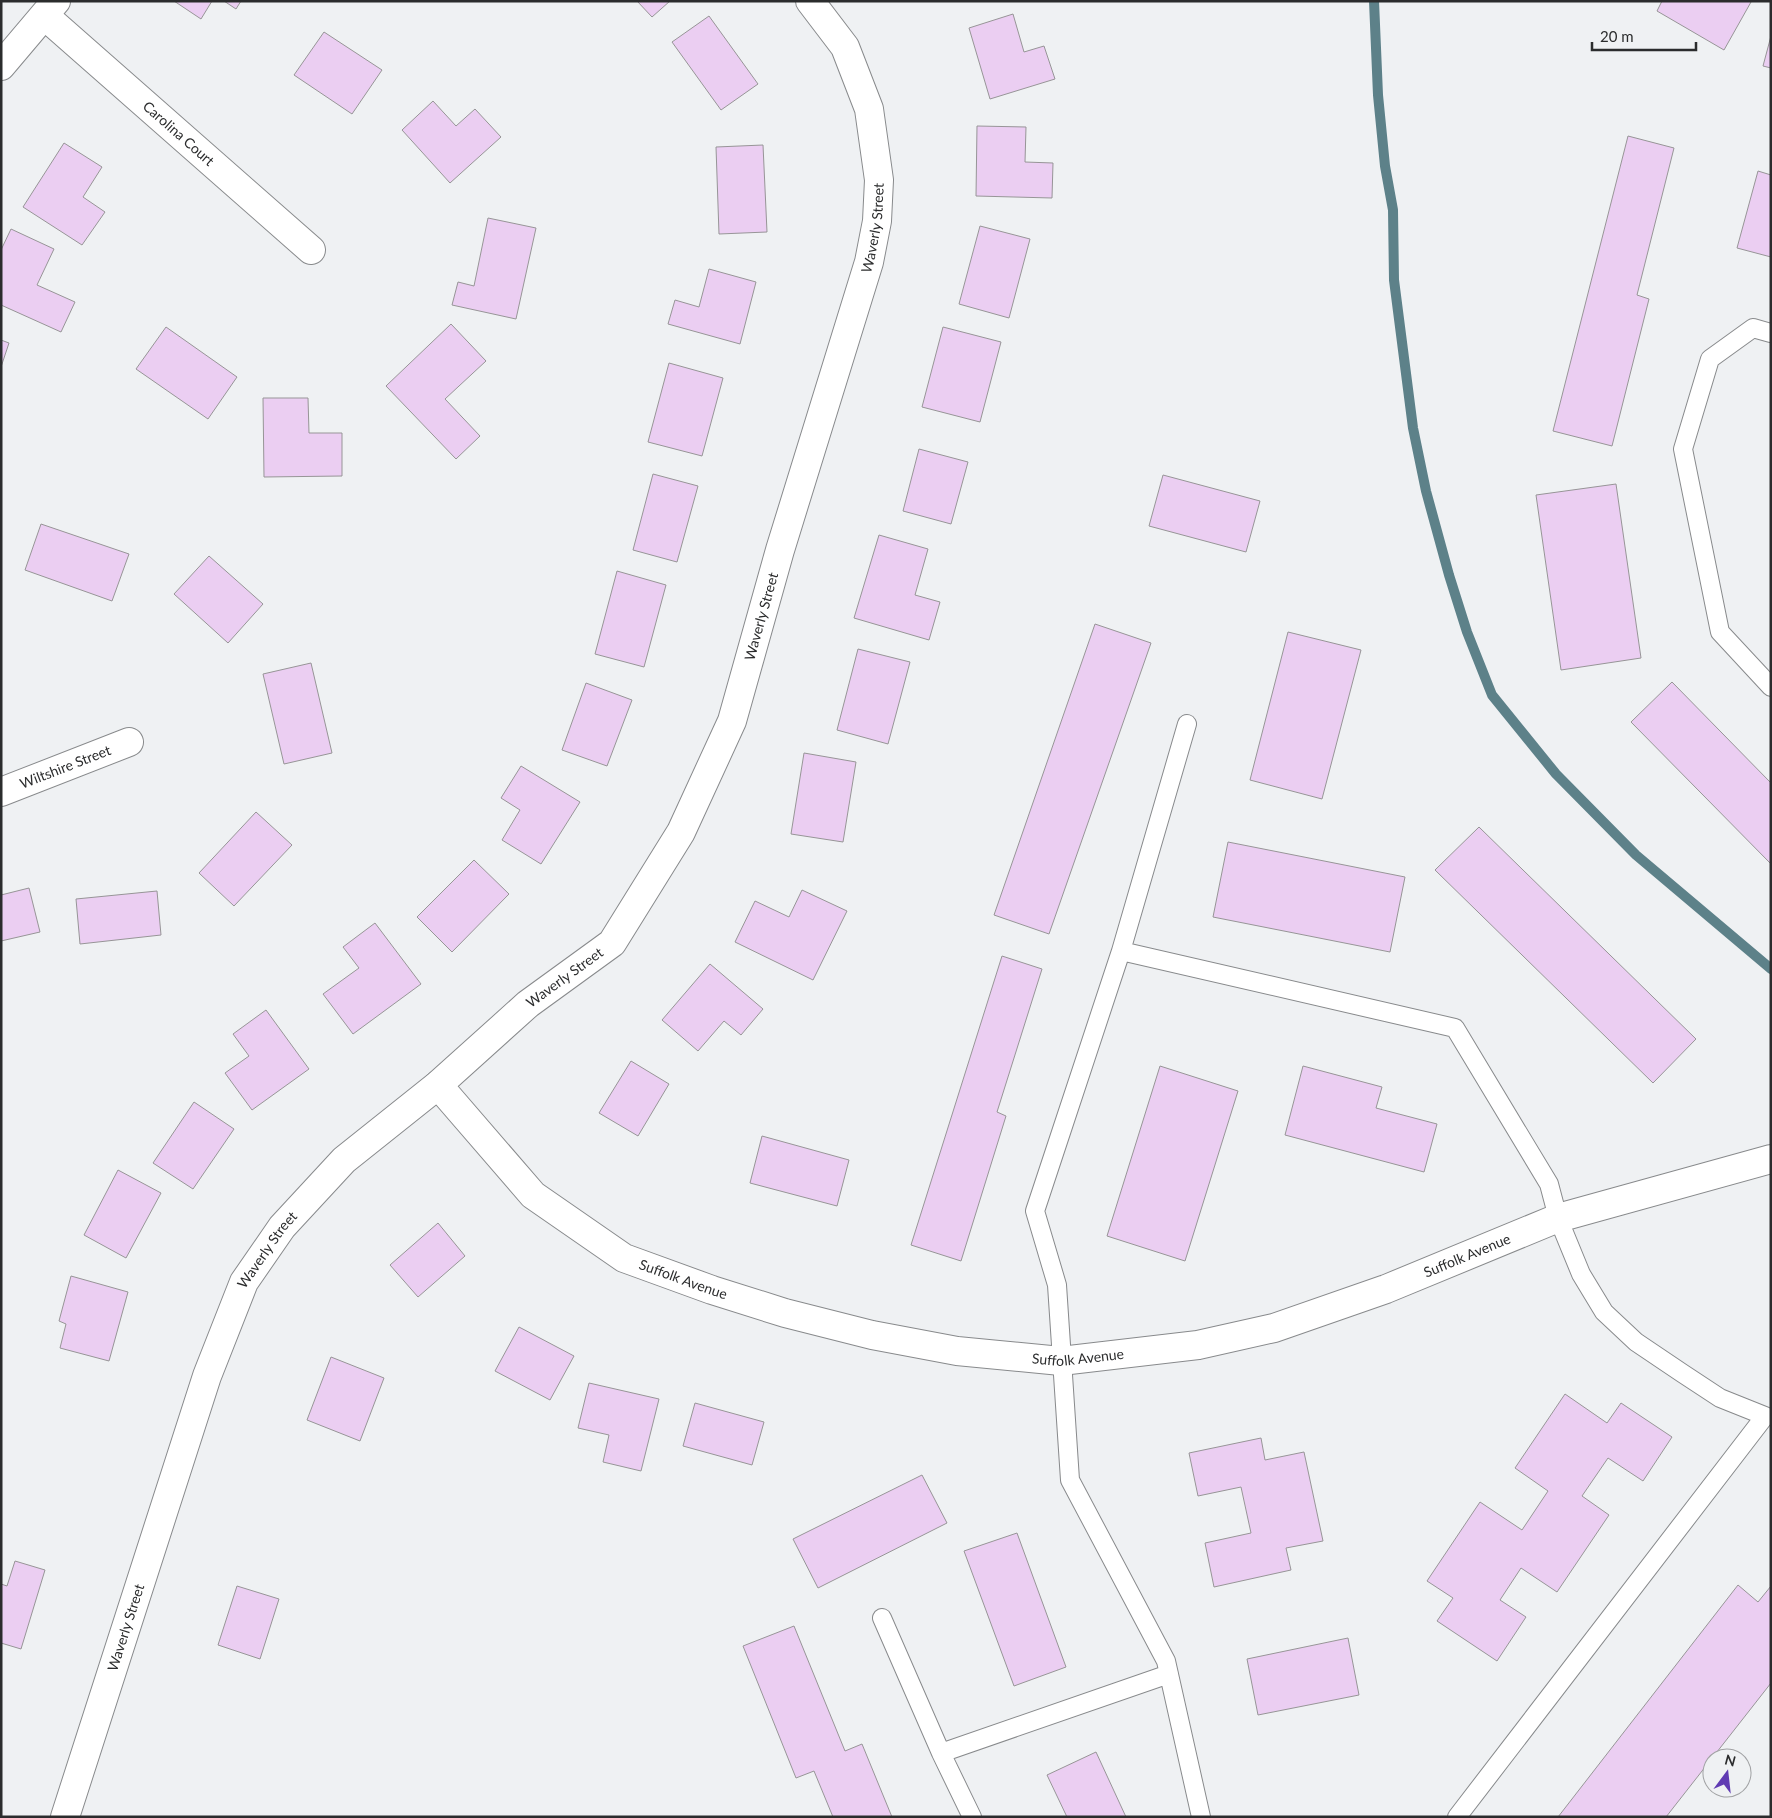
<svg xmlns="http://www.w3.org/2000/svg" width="1772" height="1818" viewBox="0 0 1772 1818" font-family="Lato,sans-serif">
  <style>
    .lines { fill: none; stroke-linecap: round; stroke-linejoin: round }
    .stream { stroke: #5d8189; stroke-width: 10 }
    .building { fill: #ebcef2; stroke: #979597 }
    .service-casing { stroke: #888a8c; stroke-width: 20 }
    .minor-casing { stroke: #888a8c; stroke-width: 30 }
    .service { stroke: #fff; stroke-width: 18 }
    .minor { stroke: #fff; stroke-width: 28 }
    .labels { text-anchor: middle; stroke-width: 5; stroke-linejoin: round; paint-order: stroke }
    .street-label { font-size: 14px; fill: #2b2c2d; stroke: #eff1f3 }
  </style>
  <rect width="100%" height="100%" fill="#eff1f3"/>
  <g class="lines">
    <path class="stream" d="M 1374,1 L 1378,95 L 1385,166 L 1393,210 L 1394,280 L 1413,428 L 1426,491 L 1449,575 L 1467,632 L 1492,695 L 1556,774 L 1636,855 L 1771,969"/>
  </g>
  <path class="building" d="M 174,1 L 212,1 L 201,19 Z
    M 224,1 L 241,1 L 236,9 Z
    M 637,1 L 670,1 L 652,17 Z
    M 1662,1 L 1749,1 L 1751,2 L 1724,50 L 1657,11 Z
    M 1013,14 L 1024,52 L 1044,46 L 1055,79 L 990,99 L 969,28 Z
    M 709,16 L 758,84 L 721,110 L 672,42 Z
    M 324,32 L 382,70 L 352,114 L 294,75 Z
    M 1771,36 L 1771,68 L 1763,66 Z
    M 433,101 L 456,126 L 475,109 L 501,137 L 450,183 L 402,130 Z
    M 977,126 L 1026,127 L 1025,162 L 1053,163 L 1052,198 L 976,196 Z
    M 1628,136 L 1674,148 L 1637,295 L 1649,299 L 1612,446 L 1553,431 Z
    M 64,143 L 102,167 L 83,197 L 105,212 L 82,245 L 23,207 Z
    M 763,145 L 767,232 L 719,234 L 716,147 Z
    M 1758,171 L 1771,175 L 1771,257 L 1737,248 Z
    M 488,218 L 536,228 L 516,319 L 452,305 L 458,282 L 474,286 Z
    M 980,226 L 1030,239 L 1009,318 L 959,304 Z
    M 11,229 L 54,249 L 37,285 L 75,302 L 61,332 L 1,305 L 1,250 Z
    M 709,269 L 756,282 L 740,344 L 668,324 L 675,300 L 699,307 Z
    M 451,324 L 486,361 L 445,399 L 480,436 L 456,459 L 386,386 Z
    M 166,327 L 237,377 L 208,419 L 136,369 Z
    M 943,327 L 1001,342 L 980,422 L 922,407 Z
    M 1,340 L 9,343 L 1,367 Z
    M 669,363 L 723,378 L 702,456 L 648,442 Z
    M 263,398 L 308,398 L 309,433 L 342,433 L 342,476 L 264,477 Z
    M 919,449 L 968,462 L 951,524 L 903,511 Z
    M 653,474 L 698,486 L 677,562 L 633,550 Z
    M 1163,475 L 1260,501 L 1246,552 L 1149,526 Z
    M 1616,484 L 1641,658 L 1561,670 L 1536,495 Z
    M 41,524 L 129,554 L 112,601 L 25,570 Z
    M 879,535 L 928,549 L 915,595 L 940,602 L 929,640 L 854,618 Z
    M 209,556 L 263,604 L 228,643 L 174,594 Z
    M 617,571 L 666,585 L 644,667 L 595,654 Z
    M 1095,624 L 1151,643 L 1049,934 L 994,915 Z
    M 1288,632 L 1361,650 L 1322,799 L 1250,780 Z
    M 858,649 L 910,662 L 888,744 L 837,730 Z
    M 311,663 L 332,753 L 284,764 L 263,674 Z
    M 1672,682 L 1771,783 L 1771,864 L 1631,722 Z
    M 586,683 L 632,700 L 607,766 L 562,750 Z
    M 804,753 L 856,762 L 843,842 L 791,834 Z
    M 521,766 L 580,802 L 541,864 L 502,840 L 520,810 L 501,798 Z
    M 256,812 L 292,845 L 234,906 L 199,873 Z
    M 1479,827 L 1696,1039 L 1653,1083 L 1435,870 Z
    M 1228,842 L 1405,877 L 1390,952 L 1213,917 Z
    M 474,860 L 509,894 L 452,952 L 417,917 Z
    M 29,888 L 40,932 L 1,941 L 1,895 Z
    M 802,890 L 847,911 L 813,980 L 735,942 L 755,901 L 789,917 Z
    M 157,891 L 161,935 L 80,944 L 76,899 Z
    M 375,923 L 421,984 L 353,1034 L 323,994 L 359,968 L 343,947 Z
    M 1002,956 L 1042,969 L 997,1112 L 1006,1116 L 961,1261 L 911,1245 Z
    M 710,964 L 763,1009 L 741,1035 L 724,1021 L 698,1051 L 662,1020 Z
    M 266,1010 L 309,1069 L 252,1110 L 225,1073 L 249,1056 L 233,1034 Z
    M 631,1061 L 669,1084 L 638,1136 L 599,1113 Z
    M 1160,1066 L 1238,1091 L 1185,1261 L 1107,1236 Z
    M 1303,1066 L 1382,1087 L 1376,1108 L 1437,1124 L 1424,1172 L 1285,1135 Z
    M 194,1102 L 234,1129 L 193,1189 L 153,1163 Z
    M 762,1136 L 849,1160 L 837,1206 L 750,1183 Z
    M 118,1170 L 161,1193 L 126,1258 L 84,1235 Z
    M 438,1223 L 465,1256 L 418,1297 L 390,1265 Z
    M 71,1276 L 128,1292 L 109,1361 L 60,1348 L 66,1324 L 59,1321 Z
    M 519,1327 L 574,1356 L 550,1400 L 495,1371 Z
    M 331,1357 L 384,1378 L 360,1441 L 307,1420 Z
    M 589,1383 L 659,1399 L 641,1471 L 603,1462 L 609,1435 L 578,1428 Z
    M 1565,1394 L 1607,1423 L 1621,1403 L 1672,1437 L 1643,1481 L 1608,1458 L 1582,1496 L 1609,1515 L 1557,1592 L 1521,1568 L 1500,1600 L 1526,1617 L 1497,1661 L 1437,1621 L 1453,1598 L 1427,1581 L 1480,1502 L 1522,1530 L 1548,1491 L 1515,1468 Z
    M 695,1403 L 764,1422 L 752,1465 L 683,1446 Z
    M 1261,1438 L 1265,1460 L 1304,1452 L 1323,1541 L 1286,1548 L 1291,1570 L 1214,1587 L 1205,1543 L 1251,1533 L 1241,1487 L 1198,1496 L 1189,1453 Z
    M 922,1475 L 947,1523 L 818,1588 L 793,1539 Z
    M 1017,1533 L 1066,1667 L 1014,1686 L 964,1551 Z
    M 15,1561 L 45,1570 L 21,1649 L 1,1643 L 1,1584 L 7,1586 Z
    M 1738,1585 L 1758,1602 L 1771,1586 L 1771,1683 L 1666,1817 L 1558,1817 Z
    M 237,1586 L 279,1599 L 260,1659 L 218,1645 Z
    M 794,1626 L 845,1751 L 862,1744 L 892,1817 L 833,1817 L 814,1771 L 796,1778 L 743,1646 Z
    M 1348,1638 L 1359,1695 L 1258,1715 L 1247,1659 Z
    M 1096,1752 L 1126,1817 L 1067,1817 L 1047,1775 Z"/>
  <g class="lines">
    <defs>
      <path id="service" d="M 1771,333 L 1753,328 L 1710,359 L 1683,449 L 1720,632 L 1771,687
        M 1121,951 L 1187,724
        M 882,1618 L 941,1753 L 1169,1674
        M 941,1753 L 972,1817
        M 1201,1817 L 1166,1661 L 1070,1480 L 1057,1285 L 1035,1211 L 1121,951 L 1455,1028 L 1549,1184 L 1558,1218 L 1581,1274 L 1604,1312 L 1636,1342 L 1682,1373 L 1720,1398 L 1765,1416 L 1457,1817"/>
      <g id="minor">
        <path id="s1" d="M 45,16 L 311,250"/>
        <path d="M 1,66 L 56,1"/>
        <path id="s2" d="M 1,792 L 129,742"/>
        <path id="s3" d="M 438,1085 L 533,1195 L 624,1258 L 712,1290 L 785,1313 L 872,1335 L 957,1351 L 1061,1361 L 1198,1345 L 1274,1328 L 1386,1289 L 1558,1218 L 1771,1159"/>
        <path id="s4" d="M 65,1817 L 207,1376 L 244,1282 L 282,1227 L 344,1160 L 438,1085 L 528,1004 L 612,943 L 681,832 L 732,721 L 780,550 L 869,262 L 877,221 L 879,180 L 869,109 L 845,47 L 810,1"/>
      </g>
    </defs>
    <use href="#service" class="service-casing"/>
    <use href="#minor" class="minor-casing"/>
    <use href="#service" class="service"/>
    <use href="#minor" class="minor"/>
  </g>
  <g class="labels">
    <g class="street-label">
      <text dy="5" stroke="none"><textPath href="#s1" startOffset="178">Carolina Court</textPath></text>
      <text dy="5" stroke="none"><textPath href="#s4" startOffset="1834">Waverly Street</textPath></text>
      <text dy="5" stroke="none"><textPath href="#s4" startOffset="1429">Waverly Street</textPath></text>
      <text dy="5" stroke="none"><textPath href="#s2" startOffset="69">Wiltshire Street</textPath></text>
      <text dy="5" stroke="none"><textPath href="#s4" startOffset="1009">Waverly Street</textPath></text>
      <text dy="5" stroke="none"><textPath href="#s4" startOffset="604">Waverly Street</textPath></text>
      <text dy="5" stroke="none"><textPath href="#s3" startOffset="1129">Suffolk Avenue</textPath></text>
      <text dy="5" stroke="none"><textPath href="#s3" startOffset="319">Suffolk Avenue</textPath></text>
      <text dy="5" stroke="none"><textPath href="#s3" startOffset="724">Suffolk Avenue</textPath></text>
      <text dy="5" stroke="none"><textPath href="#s4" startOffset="199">Waverly Street</textPath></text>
    </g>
  </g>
  <rect width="1772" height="1818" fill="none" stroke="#2b2c2d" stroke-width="5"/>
  <g transform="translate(1727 1773) rotate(15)"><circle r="24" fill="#eff1f3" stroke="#a1a2a4"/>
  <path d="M0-4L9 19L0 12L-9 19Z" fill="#603bb3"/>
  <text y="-8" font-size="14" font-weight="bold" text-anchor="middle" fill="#2b2c2d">N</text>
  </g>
  <path d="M1592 42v8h104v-8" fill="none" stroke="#2b2c2d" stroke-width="2.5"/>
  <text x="1600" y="42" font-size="15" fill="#2b2c2d" stroke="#eff1f3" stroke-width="4" paint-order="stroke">20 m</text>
</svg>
